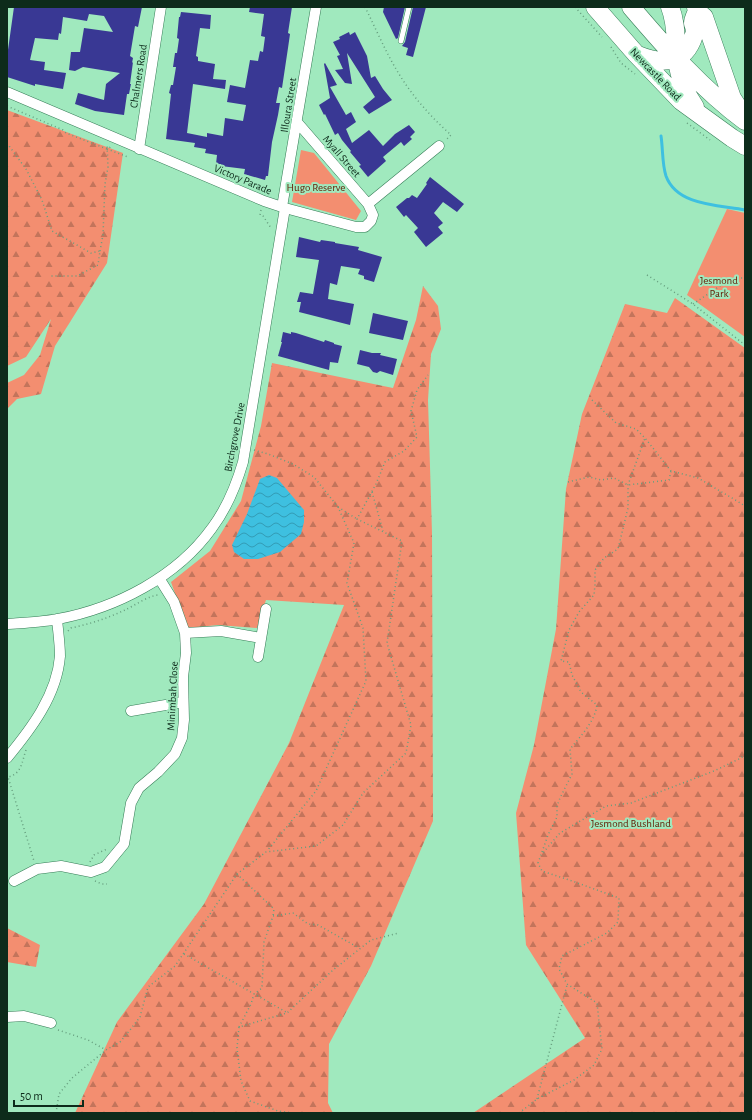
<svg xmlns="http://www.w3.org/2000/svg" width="752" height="1120" viewBox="0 0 752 1120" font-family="'Alegreya Sans',sans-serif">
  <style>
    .forest { fill: url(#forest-firs) }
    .green { fill: #f38e70 }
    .water { fill: url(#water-waves) }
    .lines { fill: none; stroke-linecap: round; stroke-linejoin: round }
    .stream { stroke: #3ec0e0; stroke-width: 3 }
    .building { fill: #393894 }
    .lane-casing { stroke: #367d57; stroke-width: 6 }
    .street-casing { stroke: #367d57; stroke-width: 11 }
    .highway-casing { stroke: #367d57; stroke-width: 19 }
    .path { stroke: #669e7e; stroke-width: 1.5; stroke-dasharray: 1 3; stroke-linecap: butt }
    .lane { stroke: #fff; stroke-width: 5 }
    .street { stroke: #fff; stroke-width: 10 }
    .highway { stroke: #fff; stroke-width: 18 }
    .labels { text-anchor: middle; stroke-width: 4; stroke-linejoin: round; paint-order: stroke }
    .street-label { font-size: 11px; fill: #0d2b1b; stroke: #a0e9be }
    .park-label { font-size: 11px; fill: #611a02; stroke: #a0e9be }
  </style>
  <defs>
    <pattern id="forest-firs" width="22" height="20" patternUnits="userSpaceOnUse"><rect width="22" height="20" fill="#f38e70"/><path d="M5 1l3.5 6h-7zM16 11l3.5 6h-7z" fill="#c3745b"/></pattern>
    <pattern id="water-waves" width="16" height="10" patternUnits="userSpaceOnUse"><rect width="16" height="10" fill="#3ec0e0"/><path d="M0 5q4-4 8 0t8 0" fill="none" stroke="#329cb5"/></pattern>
  </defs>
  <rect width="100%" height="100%" fill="#a0e9be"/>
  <path class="forest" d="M 7,110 L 123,153 L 107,263 L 55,346 L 41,394 L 17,399 L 7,409 L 7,383 L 24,375 L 40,355 L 51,319 L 26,357 L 7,366 Z
    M 423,286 L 438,306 L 441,329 L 431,354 L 428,400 L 432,533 L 433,821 L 371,966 L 329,1044 L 328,1103 L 333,1113 L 75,1113 L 117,1022 L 204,904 L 289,743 L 344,605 L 266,600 L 257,628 L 218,625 L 187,628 L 171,582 L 210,551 L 241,501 L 261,426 L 272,363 L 393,388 L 416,320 Z
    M 675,298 L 745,348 L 745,1113 L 473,1113 L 585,1038 L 526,945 L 516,813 L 534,745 L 556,629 L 566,489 L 582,414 L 625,304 L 667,313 Z
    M 7,928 L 40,945 L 36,967 L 7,962 Z"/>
  <path class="green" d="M 301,150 L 314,153 L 361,211 L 356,220 L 292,202 Z
    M 727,209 L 745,213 L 745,337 L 687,295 Z"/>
  <path class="water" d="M 269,475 L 277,478 L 304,510 L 304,522 L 301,534 L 280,552 L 258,559 L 244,559 L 234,552 L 232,545 L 247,514 L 260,479 Z"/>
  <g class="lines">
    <path class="stream" d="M 661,136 C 663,149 662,164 666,176 C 677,206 719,205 745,210"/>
  </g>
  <path class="building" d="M 14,7 L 142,7 L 138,27 L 135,26 L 130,56 L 133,58 L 132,63 L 133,62 L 130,84 L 131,84 L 129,94 L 127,94 L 124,115 L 95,111 L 75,104 L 78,93 L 104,100 L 106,84 L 120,73 L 83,67 L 75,71 L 69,70 L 71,52 L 80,52 L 84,28 L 113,32 L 104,16 L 89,14 L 87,21 L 63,17 L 61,34 L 59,33 L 58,40 L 35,38 L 30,60 L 45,62 L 44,70 L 66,73 L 63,89 L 35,84 L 35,86 L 7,77 L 7,57 Z
    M 250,7 L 292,7 L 288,33 L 290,34 L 288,48 L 282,88 L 279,87 L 276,103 L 280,103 L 278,115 L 272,142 L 268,176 L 266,176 L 265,180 L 244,174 L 245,169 L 221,166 L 221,164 L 216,164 L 217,155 L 205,153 L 206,149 L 194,147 L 195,143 L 166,139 L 171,94 L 169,93 L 171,85 L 173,85 L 176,67 L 173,67 L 175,53 L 177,53 L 179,39 L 177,38 L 179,17 L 180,17 L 181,12 L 211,15 L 210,29 L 200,28 L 196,56 L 198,57 L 198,61 L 215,64 L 213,79 L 226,80 L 225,89 L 193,84 L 187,133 L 207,137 L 207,133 L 223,136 L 225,118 L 243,121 L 246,105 L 227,102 L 230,85 L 245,88 L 250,60 L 258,61 L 260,51 L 263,52 L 265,37 L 261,36 L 264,14 L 249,12 Z
    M 384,7 L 405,7 L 398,38 L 396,39 L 383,12 Z
    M 413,7 L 426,7 L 413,57 L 406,55 L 408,48 L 402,46 L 405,42 Z
    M 349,32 L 350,35 L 355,32 L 367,56 L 371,78 L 375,76 L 383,89 L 392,100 L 369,114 L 363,107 L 375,97 L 347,53 L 352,84 L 345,83 L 335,70 L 343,69 L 337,56 L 340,55 L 333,42 L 340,39 L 339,37 Z
    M 325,63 L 337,85 L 330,87 L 346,115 L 351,112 L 356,122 L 346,129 L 352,143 L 369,130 L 383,146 L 395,134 L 409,125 L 415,132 L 410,137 L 412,139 L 404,146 L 401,142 L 383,157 L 386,161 L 368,177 L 359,166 L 361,165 L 350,152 L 351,151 L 342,140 L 338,133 L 335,135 L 325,114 L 324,115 L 319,105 L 330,98 L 324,64 Z
    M 430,177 L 464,204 L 457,212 L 443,202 L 434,213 L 443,223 L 438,227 L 443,233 L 426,247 L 414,232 L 418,228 L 406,215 L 404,217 L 396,207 L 407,198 L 409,198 L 412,195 L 417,198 L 427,184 L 426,183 Z
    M 299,237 L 320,242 L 321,240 L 335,242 L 335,243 L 359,247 L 358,250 L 382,257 L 374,282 L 364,279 L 364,276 L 358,274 L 360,269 L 341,266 L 337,285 L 330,283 L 328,299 L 354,304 L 350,325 L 299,312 L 301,302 L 297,302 L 300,292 L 313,294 L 319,260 L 296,257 Z
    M 373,313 L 408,321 L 403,340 L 369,333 Z
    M 283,332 L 291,334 L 291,332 L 296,333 L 324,342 L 325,340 L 334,343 L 334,344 L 342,346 L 338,363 L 330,362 L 329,370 L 278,356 L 282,342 L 281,342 Z
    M 360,350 L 372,353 L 381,353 L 380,355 L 397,359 L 393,375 L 380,371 L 377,373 L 373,372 L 369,367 L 357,364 Z"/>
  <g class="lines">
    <defs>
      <path id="lane" d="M 401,41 L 409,7"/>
      <path id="street" d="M 7,92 L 264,201 L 285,208 L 356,227 L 365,227 L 371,221 L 373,215 L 368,204 L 439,146
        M 297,122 L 368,204
        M 139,149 L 161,7
        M 282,207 L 316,7
        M 7,624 C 24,623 42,622 58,619 C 116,608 177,577 212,528 C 227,508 236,486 243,462 L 285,208
        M 185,633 L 221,631 L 261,638
        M 258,657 L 266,609
        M 131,711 L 183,702
        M 7,758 C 31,729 57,695 60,656 C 60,644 58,631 57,619
        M 14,881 L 37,869 L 61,866 L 91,872 L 105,867 L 124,844 L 131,803 L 139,788 L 158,772 L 175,754 L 182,738 L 184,720 L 183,677 L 186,653 L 185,633 L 174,602 L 159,578
        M 7,1017 L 24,1016 L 51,1023"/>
      <path id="highway" d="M 595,7 L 636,54 L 681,101 L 732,138 L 745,146
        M 631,7 C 666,48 702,89 745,121
        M 670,7 C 677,24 675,41 677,59 C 679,76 685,93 695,107
        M 696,7 L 697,11 L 704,17 L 732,98 L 743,115
        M 638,55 C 662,65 685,64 694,35 C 696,30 694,27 693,23 C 693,19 696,14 697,11"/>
    </defs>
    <use href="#lane" class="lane-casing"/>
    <use href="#street" class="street-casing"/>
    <use href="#highway" class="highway-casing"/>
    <path class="path" d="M 365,7 C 376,29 386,53 399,74 C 413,97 431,117 451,135 L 446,140
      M 575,7 L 602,37
      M 611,47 L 621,63 L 635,74
      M 7,106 L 63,130 L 66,133 L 107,149 L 112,146
      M 687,123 L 710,140
      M 7,143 L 26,169 L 42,200 L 52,231 L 91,253 L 100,251 L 98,265 L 77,276 L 51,276
      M 107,149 L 128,157
      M 261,210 L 260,215 L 263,216 L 271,228
      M 100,251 L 103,235 L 105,184 L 108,167 L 107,144
      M 647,275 L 693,304 L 745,345
      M 693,304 L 732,278 L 745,278
      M 592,400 L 616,423 L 636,429 L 645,438 L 671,471 L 698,478 L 742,504 L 745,507
      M 254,450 L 268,454 L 293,464 L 314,477 L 338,507 L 354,543 L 347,583 L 363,628 L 366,681 L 316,791 L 267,851
      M 568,482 L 589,477 L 601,480 L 614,478 L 628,485 L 669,480 L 671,471
      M 372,492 L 383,531
      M 338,507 L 357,519
      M 68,631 L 71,628 C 90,624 108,618 125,610 C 134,606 149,595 159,595
      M 26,750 C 22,761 22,774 8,777 L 34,861
      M 542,852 L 548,835 L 557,817 L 557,806 L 560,798 L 572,774 L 570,749 C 581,736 595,721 597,705 L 581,692 L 572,675 L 569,662 L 561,661 L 569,630 L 579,612 L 594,595 L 595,585 L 595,570 L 604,558 L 618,549 L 628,508 L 628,485 L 645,438
      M 90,862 L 94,855 L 107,849
      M 237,874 L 274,909 L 273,916
      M 95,881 L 102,884 L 107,884
      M 184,954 L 286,1012
      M 239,1027 L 251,1004 L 254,994 L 262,988 L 264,942 L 273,916 L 293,913 L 308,924 L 318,925 L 359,948
      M 58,1030 L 88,1040 L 106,1050
      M 537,1099 L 567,985
      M 56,1113 L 59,1094 L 72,1078 L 106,1050 L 120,1042 L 130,1030 L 140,1017 L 148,987 L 175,966 L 237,874 L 266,852 L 316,846 L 343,825 L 363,793 L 406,753 L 411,725 L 387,643 L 402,541 L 357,519 L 376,484 L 385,462 L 404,451 L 417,437 L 411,411 L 417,390 L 428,375
      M 293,1113 L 278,1111 L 250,1101 L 241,1081 L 237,1048 L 239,1027 L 287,1013 L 333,970 L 371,940 L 399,933
      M 519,1113 L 537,1099 L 574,1080 L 594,1065 L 602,1049 L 597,1003 L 567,984 L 559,969 L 562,956 L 607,933 L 618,922 L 619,898 L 575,882 L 542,871 L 538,863 L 541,855 L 560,833 L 606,806 L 631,803 L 714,771 L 741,758 L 745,754"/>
    <use href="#lane" class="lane"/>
    <use href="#street" class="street"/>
    <use href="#highway" class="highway"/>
  </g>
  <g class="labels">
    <g class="street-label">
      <text transform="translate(656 74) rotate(46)" y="4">Newcastle Road</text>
      <text transform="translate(138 76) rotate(-81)" y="4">Chalmers Road</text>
      <text transform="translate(288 105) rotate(-81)" y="4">Illoura Street</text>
      <text transform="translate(342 156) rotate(49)" y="4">Myall Street</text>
      <text transform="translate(243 179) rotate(23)" y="4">Victory Parade</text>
      <text transform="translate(234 437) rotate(-79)" y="4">Birchgrove Drive</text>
      <text transform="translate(172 696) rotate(-87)" y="4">Minimbah Close</text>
    </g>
    <g class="park-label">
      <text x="316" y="191">Hugo Reserve</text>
      <text x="719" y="284">Jesmond<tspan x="719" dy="13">Park</tspan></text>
      <text x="631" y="827">Jesmond Bushland</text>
    </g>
  </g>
  <rect width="752" height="1120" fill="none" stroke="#0d2b1b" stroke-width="16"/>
  <path d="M14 1100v6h69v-6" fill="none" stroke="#0d2b1b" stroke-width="2"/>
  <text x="20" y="1100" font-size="12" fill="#0d2b1b" stroke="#a0e9be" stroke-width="3" paint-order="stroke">50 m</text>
</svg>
